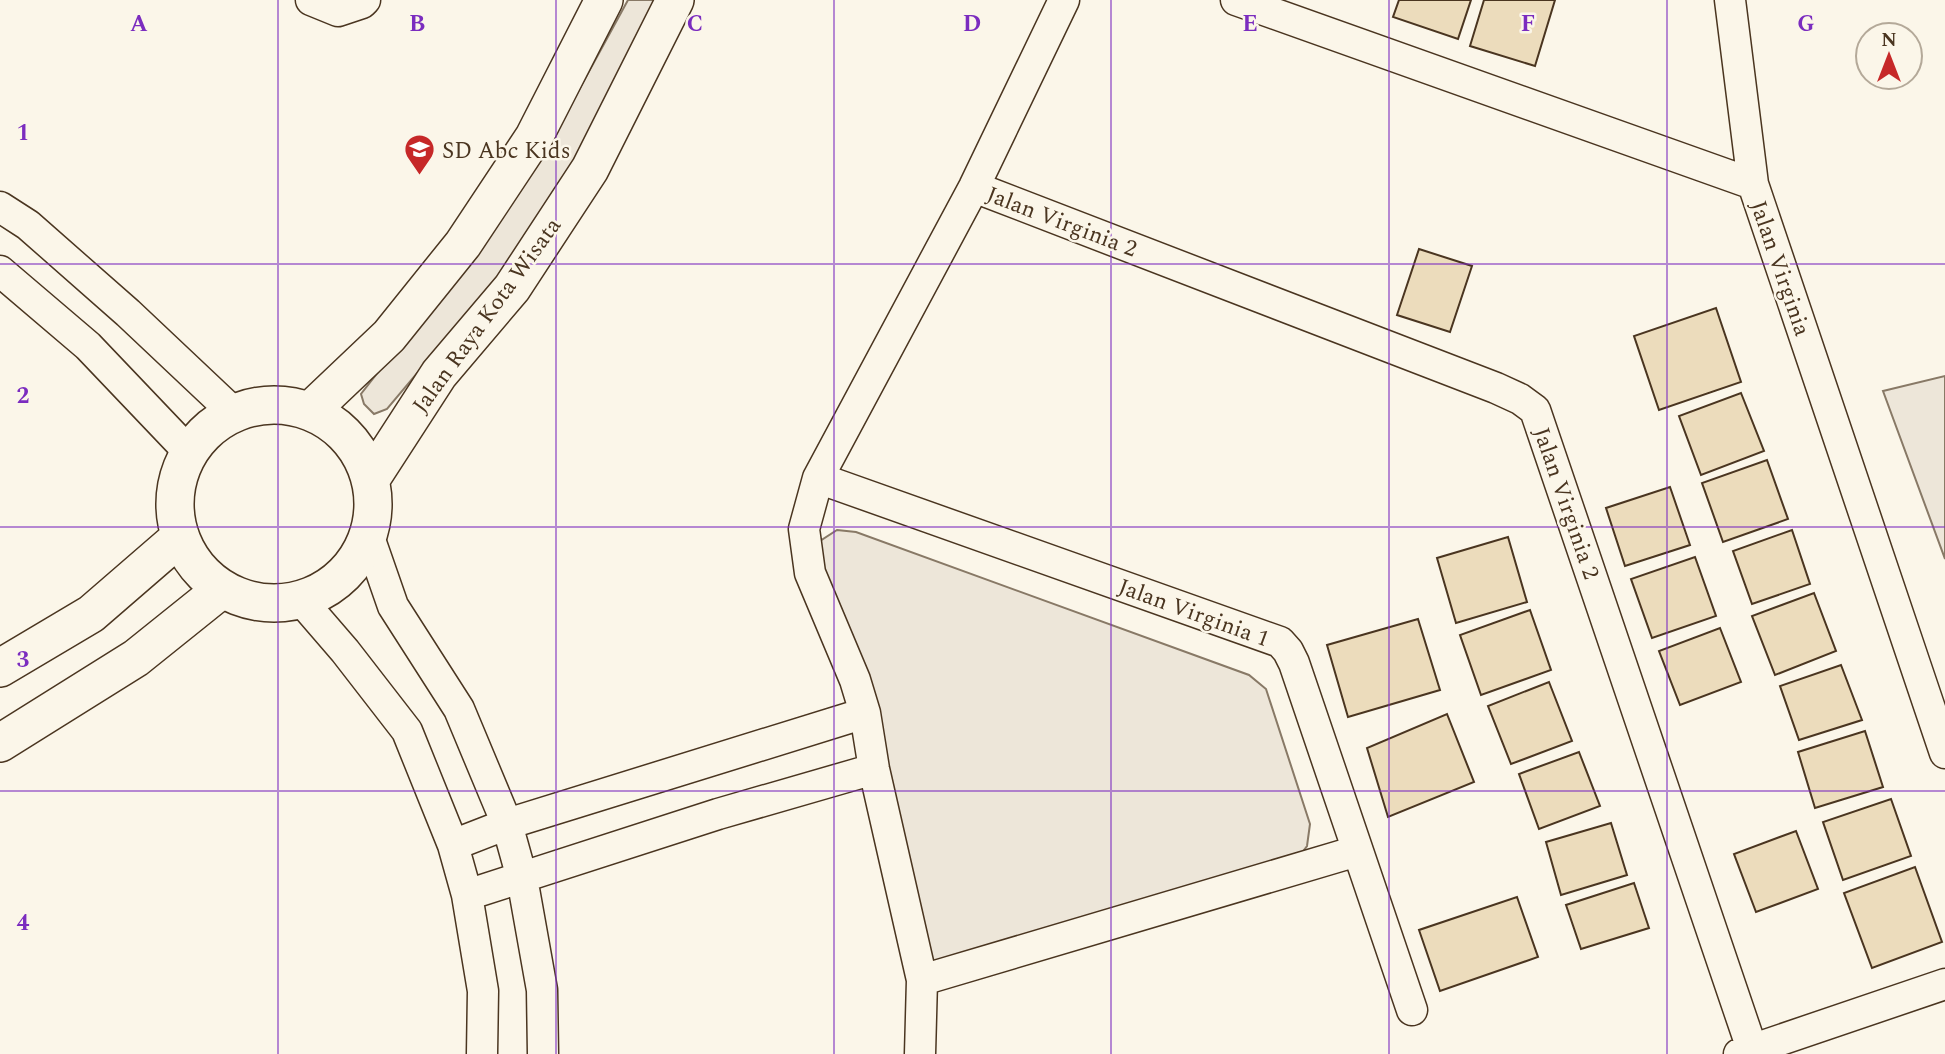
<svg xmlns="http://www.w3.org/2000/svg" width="1945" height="1054" viewBox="0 0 1945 1054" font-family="Spectral,serif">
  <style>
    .green { fill: #ede6d9; stroke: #887966; stroke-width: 2 }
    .building { fill: #ecdcbc; stroke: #4a3520; stroke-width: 2 }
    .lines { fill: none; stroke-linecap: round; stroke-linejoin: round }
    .minor-casing { stroke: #4a3520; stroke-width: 33 }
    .tertiary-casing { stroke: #4a3520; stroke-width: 40 }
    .minor { stroke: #fbf6e9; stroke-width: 30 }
    .tertiary { stroke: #fbf6e9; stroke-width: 37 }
    .grid { fill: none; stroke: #7b2cbf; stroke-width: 2; stroke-opacity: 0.55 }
    .labels { text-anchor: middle; stroke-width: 5; stroke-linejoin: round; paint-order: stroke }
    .poi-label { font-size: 23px; fill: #4a3520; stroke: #fbf6e9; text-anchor: start }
    .street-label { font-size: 23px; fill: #4a3520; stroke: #fbf6e9 }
    .grid-label { font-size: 23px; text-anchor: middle; font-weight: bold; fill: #7b2cbf; stroke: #fbf6e9; stroke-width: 5; stroke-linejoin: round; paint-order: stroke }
  </style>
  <rect width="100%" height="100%" fill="#fbf6e9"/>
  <path class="green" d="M 628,0 L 658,0 L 575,164 L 493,283 L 387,409 L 374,414 L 364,404 L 361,394 L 459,269 L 545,152 Z
    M 1945,376 L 1945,559 L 1883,391 Z
    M 837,530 L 856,532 L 1249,675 L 1266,689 L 1310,824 L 1307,846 L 1295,862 L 927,970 L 817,543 Z"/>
  <path class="building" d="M 1399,0 L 1471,0 L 1458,39 L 1393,17 Z
    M 1484,0 L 1555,0 L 1535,66 L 1470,46 Z
    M 1419,249 L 1472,266 L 1450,332 L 1397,315 Z
    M 1716,308 L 1741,382 L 1659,410 L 1634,336 Z
    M 1741,393 L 1764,451 L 1701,475 L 1679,416 Z
    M 1767,460 L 1788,519 L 1723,542 L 1702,483 Z
    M 1670,487 L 1690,545 L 1625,566 L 1606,508 Z
    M 1792,530 L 1810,584 L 1752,604 L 1733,551 Z
    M 1508,537 L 1527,602 L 1456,623 L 1437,558 Z
    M 1695,557 L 1716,616 L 1652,638 L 1631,579 Z
    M 1814,593 L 1836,651 L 1775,675 L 1752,616 Z
    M 1530,610 L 1551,670 L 1481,695 L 1460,635 Z
    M 1418,619 L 1440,690 L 1348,717 L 1327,645 Z
    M 1720,628 L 1741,682 L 1680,705 L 1659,651 Z
    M 1841,665 L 1862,720 L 1799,740 L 1780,686 Z
    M 1549,682 L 1572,741 L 1511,764 L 1488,706 Z
    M 1447,714 L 1474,782 L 1388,817 L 1367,748 Z
    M 1865,731 L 1883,787 L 1815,808 L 1798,752 Z
    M 1579,752 L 1600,806 L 1539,829 L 1519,774 Z
    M 1891,799 L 1911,856 L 1843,880 L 1823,822 Z
    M 1611,823 L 1627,875 L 1561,895 L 1546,842 Z
    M 1796,831 L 1818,889 L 1756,912 L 1734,854 Z
    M 1915,867 L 1942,942 L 1872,968 L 1844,893 Z
    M 1634,883 L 1649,928 L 1581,949 L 1566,905 Z
    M 1517,897 L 1538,957 L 1440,991 L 1419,930 Z"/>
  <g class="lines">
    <defs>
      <path id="minor" d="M 311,0 L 338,11 L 362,3 L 365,0
        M 1236,0 L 1753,184 L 1945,753
        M 1730,0 L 1753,184
        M 974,187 L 1496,388 L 1520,399 L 1535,410 L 1752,1049
        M 0,207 L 28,225 L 128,313 L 234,413
        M 0,271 L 88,346 L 189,452
        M 818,478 L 1280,642 L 1288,651 L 1294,663 L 1412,1010
        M 369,537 L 393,606 L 459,709 L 507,824 L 522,878 L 542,990 L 543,1054
        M 301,600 L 345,651 L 407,731 L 453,845 L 467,895 L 483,991 L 482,1054
        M 453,845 L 507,824 L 865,713
        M 467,895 L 718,814 L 874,769
        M 922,980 L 1357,851
        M 920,1054 L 922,980 L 874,769 L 865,713 L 855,680 L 810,573 L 804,529 L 818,478 L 974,187 L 1064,0
        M 1739,1054 L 1945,984"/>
      <path id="tertiary" d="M175 504a99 99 0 1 1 198 0a99 99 0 1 1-198 0Z
        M 310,411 L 389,336 L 463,244 L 534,137 L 604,0
        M 371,479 L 439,374 L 512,288 L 590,169 L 675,0
        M 0,668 L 91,614 L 180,537
        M 0,743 L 136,658 L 222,589"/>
    </defs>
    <use href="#minor" class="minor-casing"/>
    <use href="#tertiary" class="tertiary-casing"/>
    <use href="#minor" class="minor"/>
    <use href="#tertiary" class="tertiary"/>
  </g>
  <path class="grid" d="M 278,0 L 278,1054M 556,0 L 556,1054M 834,0 L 834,1054M 1111,0 L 1111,1054M 1389,0 L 1389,1054M 1667,0 L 1667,1054M 0,264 L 1945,264M 0,527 L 1945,527M 0,791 L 1945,791"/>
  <defs>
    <symbol id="school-pin" viewBox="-11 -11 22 30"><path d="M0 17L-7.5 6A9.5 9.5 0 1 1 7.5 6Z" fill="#c62828" stroke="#fbf6e9"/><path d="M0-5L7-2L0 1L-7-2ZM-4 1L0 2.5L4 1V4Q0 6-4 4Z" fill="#fff"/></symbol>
  </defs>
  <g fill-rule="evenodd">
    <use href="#school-pin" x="402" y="132" width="35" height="47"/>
  </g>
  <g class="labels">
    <g class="poi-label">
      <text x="442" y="158">SD Abc Kids</text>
    </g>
    <g class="street-label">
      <text transform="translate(1062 221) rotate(21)" y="8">Jalan Virginia 2</text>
      <text transform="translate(1781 268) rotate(71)" y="8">Jalan Virginia</text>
      <text transform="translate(486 315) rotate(-54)" y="8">Jalan Raya Kota Wisata</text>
      <text transform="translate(1567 503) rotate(71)" y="8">Jalan Virginia 2</text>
      <text transform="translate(1194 612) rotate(20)" y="8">Jalan Virginia 1</text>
    </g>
  </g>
  <g class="grid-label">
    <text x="139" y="31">A</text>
    <text x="417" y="31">B</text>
    <text x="695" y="31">C</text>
    <text x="972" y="31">D</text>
    <text x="1250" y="31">E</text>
    <text x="1528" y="31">F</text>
    <text x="1806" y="31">G</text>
    <text x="23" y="140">1</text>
    <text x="23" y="403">2</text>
    <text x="23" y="667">3</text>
    <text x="23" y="930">4</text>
  </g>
  <g transform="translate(1889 56)"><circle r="33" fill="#fbf6e9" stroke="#b4a999" stroke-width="2"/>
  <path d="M0-5L12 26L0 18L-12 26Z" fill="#c62828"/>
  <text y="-10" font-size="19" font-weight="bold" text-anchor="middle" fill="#4a3520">N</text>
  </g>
</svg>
